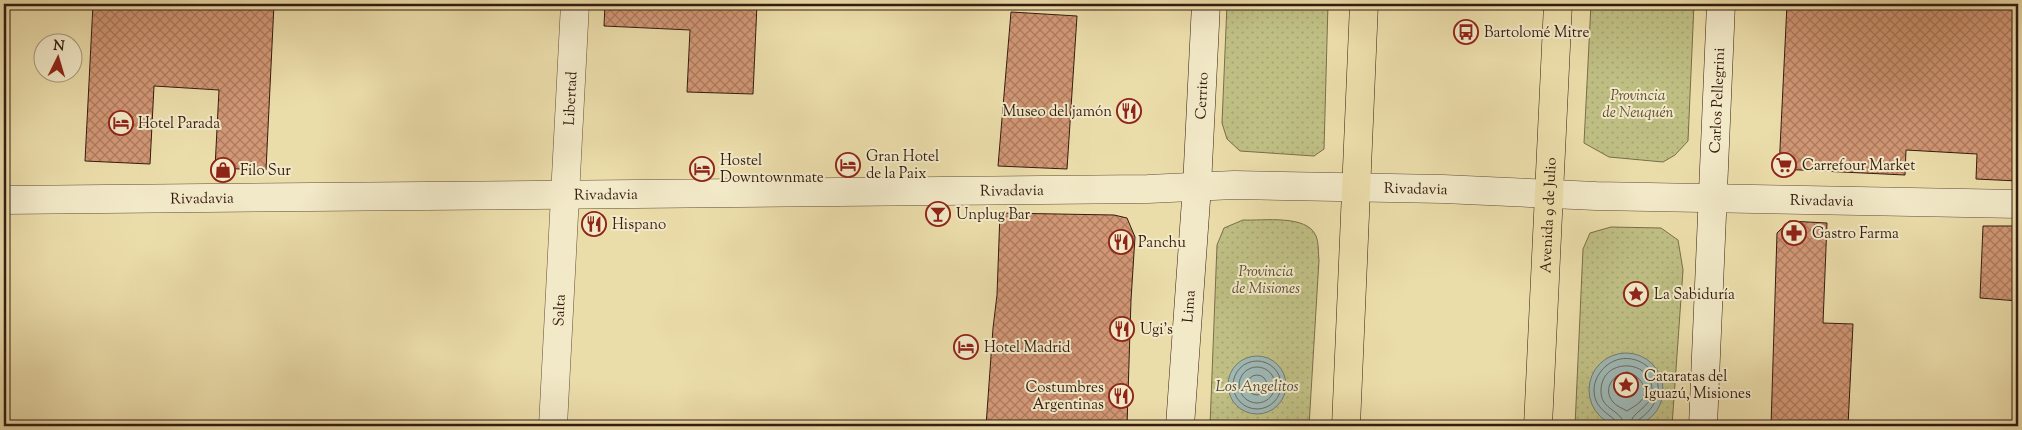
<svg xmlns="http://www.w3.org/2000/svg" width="2022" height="430" viewBox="0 0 2022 430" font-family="'Sorts Mill Goudy',serif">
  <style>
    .park { fill: url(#park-dots); stroke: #7a6e4a }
    .water { fill: #9eb8b5; stroke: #747a73 }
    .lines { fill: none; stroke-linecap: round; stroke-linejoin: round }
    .shore { stroke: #696a62; stroke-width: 1 }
    .building { fill: url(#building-cross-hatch); stroke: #341c10 }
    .street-casing { stroke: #624c36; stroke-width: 29 }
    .secondary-casing { stroke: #341c10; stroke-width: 29 }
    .highway-casing { stroke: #341c10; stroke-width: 29 }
    .street { stroke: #f2e9c8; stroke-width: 28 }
    .secondary { stroke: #f2e9c8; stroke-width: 28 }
    .highway { stroke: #ebddaa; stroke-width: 28 }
    .labels { text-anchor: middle; stroke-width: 4; stroke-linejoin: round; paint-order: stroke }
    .poi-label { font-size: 15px; fill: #341c10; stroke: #f2e9c8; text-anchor: start }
    .street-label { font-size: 15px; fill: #341c10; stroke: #f2e9c8 }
    .park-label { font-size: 15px; font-style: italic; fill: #5e4d33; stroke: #f2e9c8 }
    .water-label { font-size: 16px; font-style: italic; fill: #544b42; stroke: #f2e9c8 }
  </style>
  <defs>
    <pattern id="park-dots" width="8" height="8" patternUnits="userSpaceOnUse" patternTransform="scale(1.25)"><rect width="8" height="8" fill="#bfbf84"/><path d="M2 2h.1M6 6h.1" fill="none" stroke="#a5a471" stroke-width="1.8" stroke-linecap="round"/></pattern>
    <pattern id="building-cross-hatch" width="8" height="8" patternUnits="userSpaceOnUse" patternTransform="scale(1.25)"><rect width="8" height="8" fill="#d29775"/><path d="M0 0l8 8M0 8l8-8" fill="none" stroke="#ab7a5f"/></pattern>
  </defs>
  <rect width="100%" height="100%" fill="#ebddaa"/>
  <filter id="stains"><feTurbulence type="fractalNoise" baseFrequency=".004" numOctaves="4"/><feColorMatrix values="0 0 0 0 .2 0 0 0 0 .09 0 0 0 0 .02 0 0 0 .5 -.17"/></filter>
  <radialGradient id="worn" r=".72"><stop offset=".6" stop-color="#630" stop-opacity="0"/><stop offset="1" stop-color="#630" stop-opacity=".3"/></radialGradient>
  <path class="park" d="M 1227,4 L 1328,4 L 1324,149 L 1314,156 L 1240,151 L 1227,139 L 1222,123 Z
    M 1591,4 L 1694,4 L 1688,141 L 1675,155 L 1663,162 L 1609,157 L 1584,143 Z
    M 1243,220 C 1263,221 1307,214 1316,236 C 1319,243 1318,253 1319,260 L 1309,426 L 1210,426 L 1217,245 L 1224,228 Z
    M 1611,227 L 1661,228 L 1678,240 L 1683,270 L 1672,426 L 1575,426 L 1583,249 L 1590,233 Z"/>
  <path class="water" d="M1589 390a37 37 0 1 1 74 0a37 37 0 1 1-74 0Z
    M1228 385a29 29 0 1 1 58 0a29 29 0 1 1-58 0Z"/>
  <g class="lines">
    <path class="shore" d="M1233 385a24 24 0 1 1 48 0a24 24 0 1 1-48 0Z
      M1239 385a18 18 0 1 1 36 0a18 18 0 1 1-36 0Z
      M 1627,372 C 1640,375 1651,390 1640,402 C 1636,406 1631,408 1627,411 C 1622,408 1616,406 1613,402 C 1602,389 1613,374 1627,372 Z
      M1247 385a10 10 0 1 1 20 0a10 10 0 1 1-20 0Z
      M 1618,426 C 1617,415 1594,413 1594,390 C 1594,381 1599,372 1606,366 C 1637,340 1687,387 1637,421 L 1636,426
      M 1624,426 C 1623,409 1600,411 1601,390 C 1602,356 1654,359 1652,392 C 1651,409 1630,411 1630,426"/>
  </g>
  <path class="building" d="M 93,4 L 274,4 L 266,170 L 215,168 L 219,90 L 154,86 L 150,164 L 85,161 Z
    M 605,4 L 757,4 L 753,94 L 687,92 L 690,30 L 604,26 Z
    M 1787,4 L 2018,4 L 2018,181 L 1976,179 L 1977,154 L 1906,150 L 1905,175 L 1779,169 Z
    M 1011,12 L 1077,16 L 1067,169 L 998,166 Z
    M 1000,213 L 1114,215 L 1127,218 L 1135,237 L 1131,300 L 1127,426 L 986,426 L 993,328 L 997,295 Z
    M 1789,221 L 1827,223 L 1823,323 L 1853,324 L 1848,426 L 1771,426 L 1777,233 Z
    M 1983,226 L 2018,226 L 2018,301 L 1980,298 Z"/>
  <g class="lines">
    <defs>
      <g id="street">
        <path id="s1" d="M 4,200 L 1148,189 L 1234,185 L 1443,189 L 1596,196 L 2018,204"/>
        <path id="s2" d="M 553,426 L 575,4"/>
      </g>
      <g id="secondary">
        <path id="s3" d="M 1180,426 L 1197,186 L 1206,4"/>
        <path id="s4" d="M 1703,426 L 1721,4"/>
      </g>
      <g id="highway">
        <path d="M 1346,426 L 1364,4"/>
        <path id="s5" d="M 1538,426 L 1558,4"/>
      </g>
    </defs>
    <use href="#street" class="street-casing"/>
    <use href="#secondary" class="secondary-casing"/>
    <use href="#highway" class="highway-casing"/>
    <use href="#street" class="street"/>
    <use href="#secondary" class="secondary"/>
    <use href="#highway" class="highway"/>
  </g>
  <defs>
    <symbol id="bus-ring" viewBox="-11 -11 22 22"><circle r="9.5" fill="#f2e9c8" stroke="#8f2418" stroke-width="1.5"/><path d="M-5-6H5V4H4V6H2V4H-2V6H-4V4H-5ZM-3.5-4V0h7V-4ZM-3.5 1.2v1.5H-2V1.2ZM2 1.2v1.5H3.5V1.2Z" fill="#8f2418"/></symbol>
    <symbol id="restaurant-ring" viewBox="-11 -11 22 22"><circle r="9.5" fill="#f2e9c8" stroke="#8f2418" stroke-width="1.5"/><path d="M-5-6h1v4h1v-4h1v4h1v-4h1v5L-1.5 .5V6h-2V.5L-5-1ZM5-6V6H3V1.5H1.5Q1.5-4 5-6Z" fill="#8f2418"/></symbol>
    <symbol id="hotel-ring" viewBox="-11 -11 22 22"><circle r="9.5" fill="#f2e9c8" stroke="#8f2418" stroke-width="1.5"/><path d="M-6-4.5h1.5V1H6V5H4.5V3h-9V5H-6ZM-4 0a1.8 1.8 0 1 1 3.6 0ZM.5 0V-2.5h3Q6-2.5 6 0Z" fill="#8f2418"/></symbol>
    <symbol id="supermarket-ring" viewBox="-11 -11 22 22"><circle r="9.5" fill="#f2e9c8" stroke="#8f2418" stroke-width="1.5"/><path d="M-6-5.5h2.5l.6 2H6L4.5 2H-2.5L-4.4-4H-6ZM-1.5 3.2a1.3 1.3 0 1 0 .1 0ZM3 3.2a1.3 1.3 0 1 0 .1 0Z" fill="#8f2418"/></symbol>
    <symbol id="shop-ring" viewBox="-11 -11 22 22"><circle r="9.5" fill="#f2e9c8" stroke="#8f2418" stroke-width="1.5"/><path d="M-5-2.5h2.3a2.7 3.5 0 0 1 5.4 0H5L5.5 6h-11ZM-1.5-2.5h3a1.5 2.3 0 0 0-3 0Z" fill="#8f2418"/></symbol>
    <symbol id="bar-ring" viewBox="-11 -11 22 22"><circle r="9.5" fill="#f2e9c8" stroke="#8f2418" stroke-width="1.5"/><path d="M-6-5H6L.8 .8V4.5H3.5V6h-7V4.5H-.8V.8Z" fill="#8f2418"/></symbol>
    <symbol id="pharmacy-ring" viewBox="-11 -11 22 22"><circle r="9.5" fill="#f2e9c8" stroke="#8f2418" stroke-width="1.5"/><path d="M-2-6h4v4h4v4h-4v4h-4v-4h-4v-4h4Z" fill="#8f2418"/></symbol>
    <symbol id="sight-ring" viewBox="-11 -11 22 22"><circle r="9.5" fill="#f2e9c8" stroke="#8f2418" stroke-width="1.5"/><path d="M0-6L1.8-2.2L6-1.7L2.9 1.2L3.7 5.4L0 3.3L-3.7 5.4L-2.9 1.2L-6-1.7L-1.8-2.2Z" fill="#8f2418"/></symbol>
  </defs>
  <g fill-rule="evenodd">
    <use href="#bus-ring" x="1452" y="18" width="28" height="28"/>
    <use href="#restaurant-ring" x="1115" y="97" width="28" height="28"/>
    <use href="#hotel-ring" x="107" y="109" width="28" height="28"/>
    <use href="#hotel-ring" x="834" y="151" width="28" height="28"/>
    <use href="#supermarket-ring" x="1770" y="151" width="28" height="28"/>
    <use href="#hotel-ring" x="688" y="155" width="28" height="28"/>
    <use href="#shop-ring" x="209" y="156" width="28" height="28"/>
    <use href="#bar-ring" x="924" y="200" width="28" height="28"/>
    <use href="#restaurant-ring" x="580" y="210" width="28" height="28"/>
    <use href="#pharmacy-ring" x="1780" y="219" width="28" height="28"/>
    <use href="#restaurant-ring" x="1107" y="228" width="28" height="28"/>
    <use href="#sight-ring" x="1622" y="280" width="28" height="28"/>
    <use href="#restaurant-ring" x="1108" y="315" width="28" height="28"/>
    <use href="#hotel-ring" x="952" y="333" width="28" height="28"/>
    <use href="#sight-ring" x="1612" y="371" width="28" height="28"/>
    <use href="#restaurant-ring" x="1107" y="382" width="28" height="28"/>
  </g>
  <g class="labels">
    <g class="poi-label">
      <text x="1484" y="37">Bartolomé Mitre</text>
      <text x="1112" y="116" text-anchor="end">Museo del jamón</text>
      <text x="138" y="128">Hotel Parada</text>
      <text x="866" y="161">Gran Hotel<tspan x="866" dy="17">de la Paix</tspan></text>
      <text x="720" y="165">Hostel<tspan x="720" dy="17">Downtownmate</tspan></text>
      <text x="1802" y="170">Carrefour Market</text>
      <text x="240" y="175">Filo Sur</text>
      <text x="956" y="219">Unplug Bar</text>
      <text x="612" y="229">Hispano</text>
      <text x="1812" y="238">Gastro Farma</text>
      <text x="1138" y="247">Panchu</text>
      <text x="1654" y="299">La Sabiduría</text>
      <text x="1140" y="334">Ugi's</text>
      <text x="984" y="352">Hotel Madrid</text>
      <text x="1644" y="381">Cataratas del<tspan x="1644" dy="17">Iguazú, Misiones</tspan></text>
      <text x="1104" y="392" text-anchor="end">Costumbres<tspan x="1104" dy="17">Argentinas</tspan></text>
    </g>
    <g class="street-label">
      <text dy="5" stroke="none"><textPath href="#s3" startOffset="331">Cerrito</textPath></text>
      <text dy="5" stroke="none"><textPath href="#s2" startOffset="328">Libertad</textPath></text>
      <text dy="5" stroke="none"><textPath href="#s4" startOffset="326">Carlos Pellegrini</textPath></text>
      <text dy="5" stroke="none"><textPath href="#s1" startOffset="1412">Rivadavia</textPath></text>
      <text dy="5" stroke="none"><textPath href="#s1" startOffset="1008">Rivadavia</textPath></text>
      <text dy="5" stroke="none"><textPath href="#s1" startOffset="602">Rivadavia</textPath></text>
      <text dy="5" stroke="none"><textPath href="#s1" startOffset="198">Rivadavia</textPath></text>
      <text dy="5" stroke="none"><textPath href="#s1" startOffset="1818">Rivadavia</textPath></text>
      <text dy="5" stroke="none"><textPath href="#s5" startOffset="211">Avenida 9 de Julio</textPath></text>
      <text dy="5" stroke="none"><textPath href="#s3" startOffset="120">Lima</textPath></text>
      <text dy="5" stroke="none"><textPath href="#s2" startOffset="116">Salta</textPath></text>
    </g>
    <g class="park-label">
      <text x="1638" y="100">Provincia<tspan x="1638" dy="17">de Neuquén</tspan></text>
      <text x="1266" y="276">Provincia<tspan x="1266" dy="17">de Misiones</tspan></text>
    </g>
    <g class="water-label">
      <text x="1257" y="391">Los Angelitos</text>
    </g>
  </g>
  <rect width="2022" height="430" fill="none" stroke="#ebddaa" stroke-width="20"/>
  <rect x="5" y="5" width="2012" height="420" fill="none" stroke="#341c10" stroke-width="2.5"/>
  <rect x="10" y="10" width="2002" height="410" fill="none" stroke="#341c10"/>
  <g transform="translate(58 58) rotate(5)"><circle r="24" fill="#f2e9c8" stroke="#a6977e"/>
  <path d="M0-4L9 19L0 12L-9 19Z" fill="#8f2418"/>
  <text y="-8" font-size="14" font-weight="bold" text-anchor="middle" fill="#341c10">N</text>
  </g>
  <rect width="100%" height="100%" filter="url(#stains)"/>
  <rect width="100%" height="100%" fill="url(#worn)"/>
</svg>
